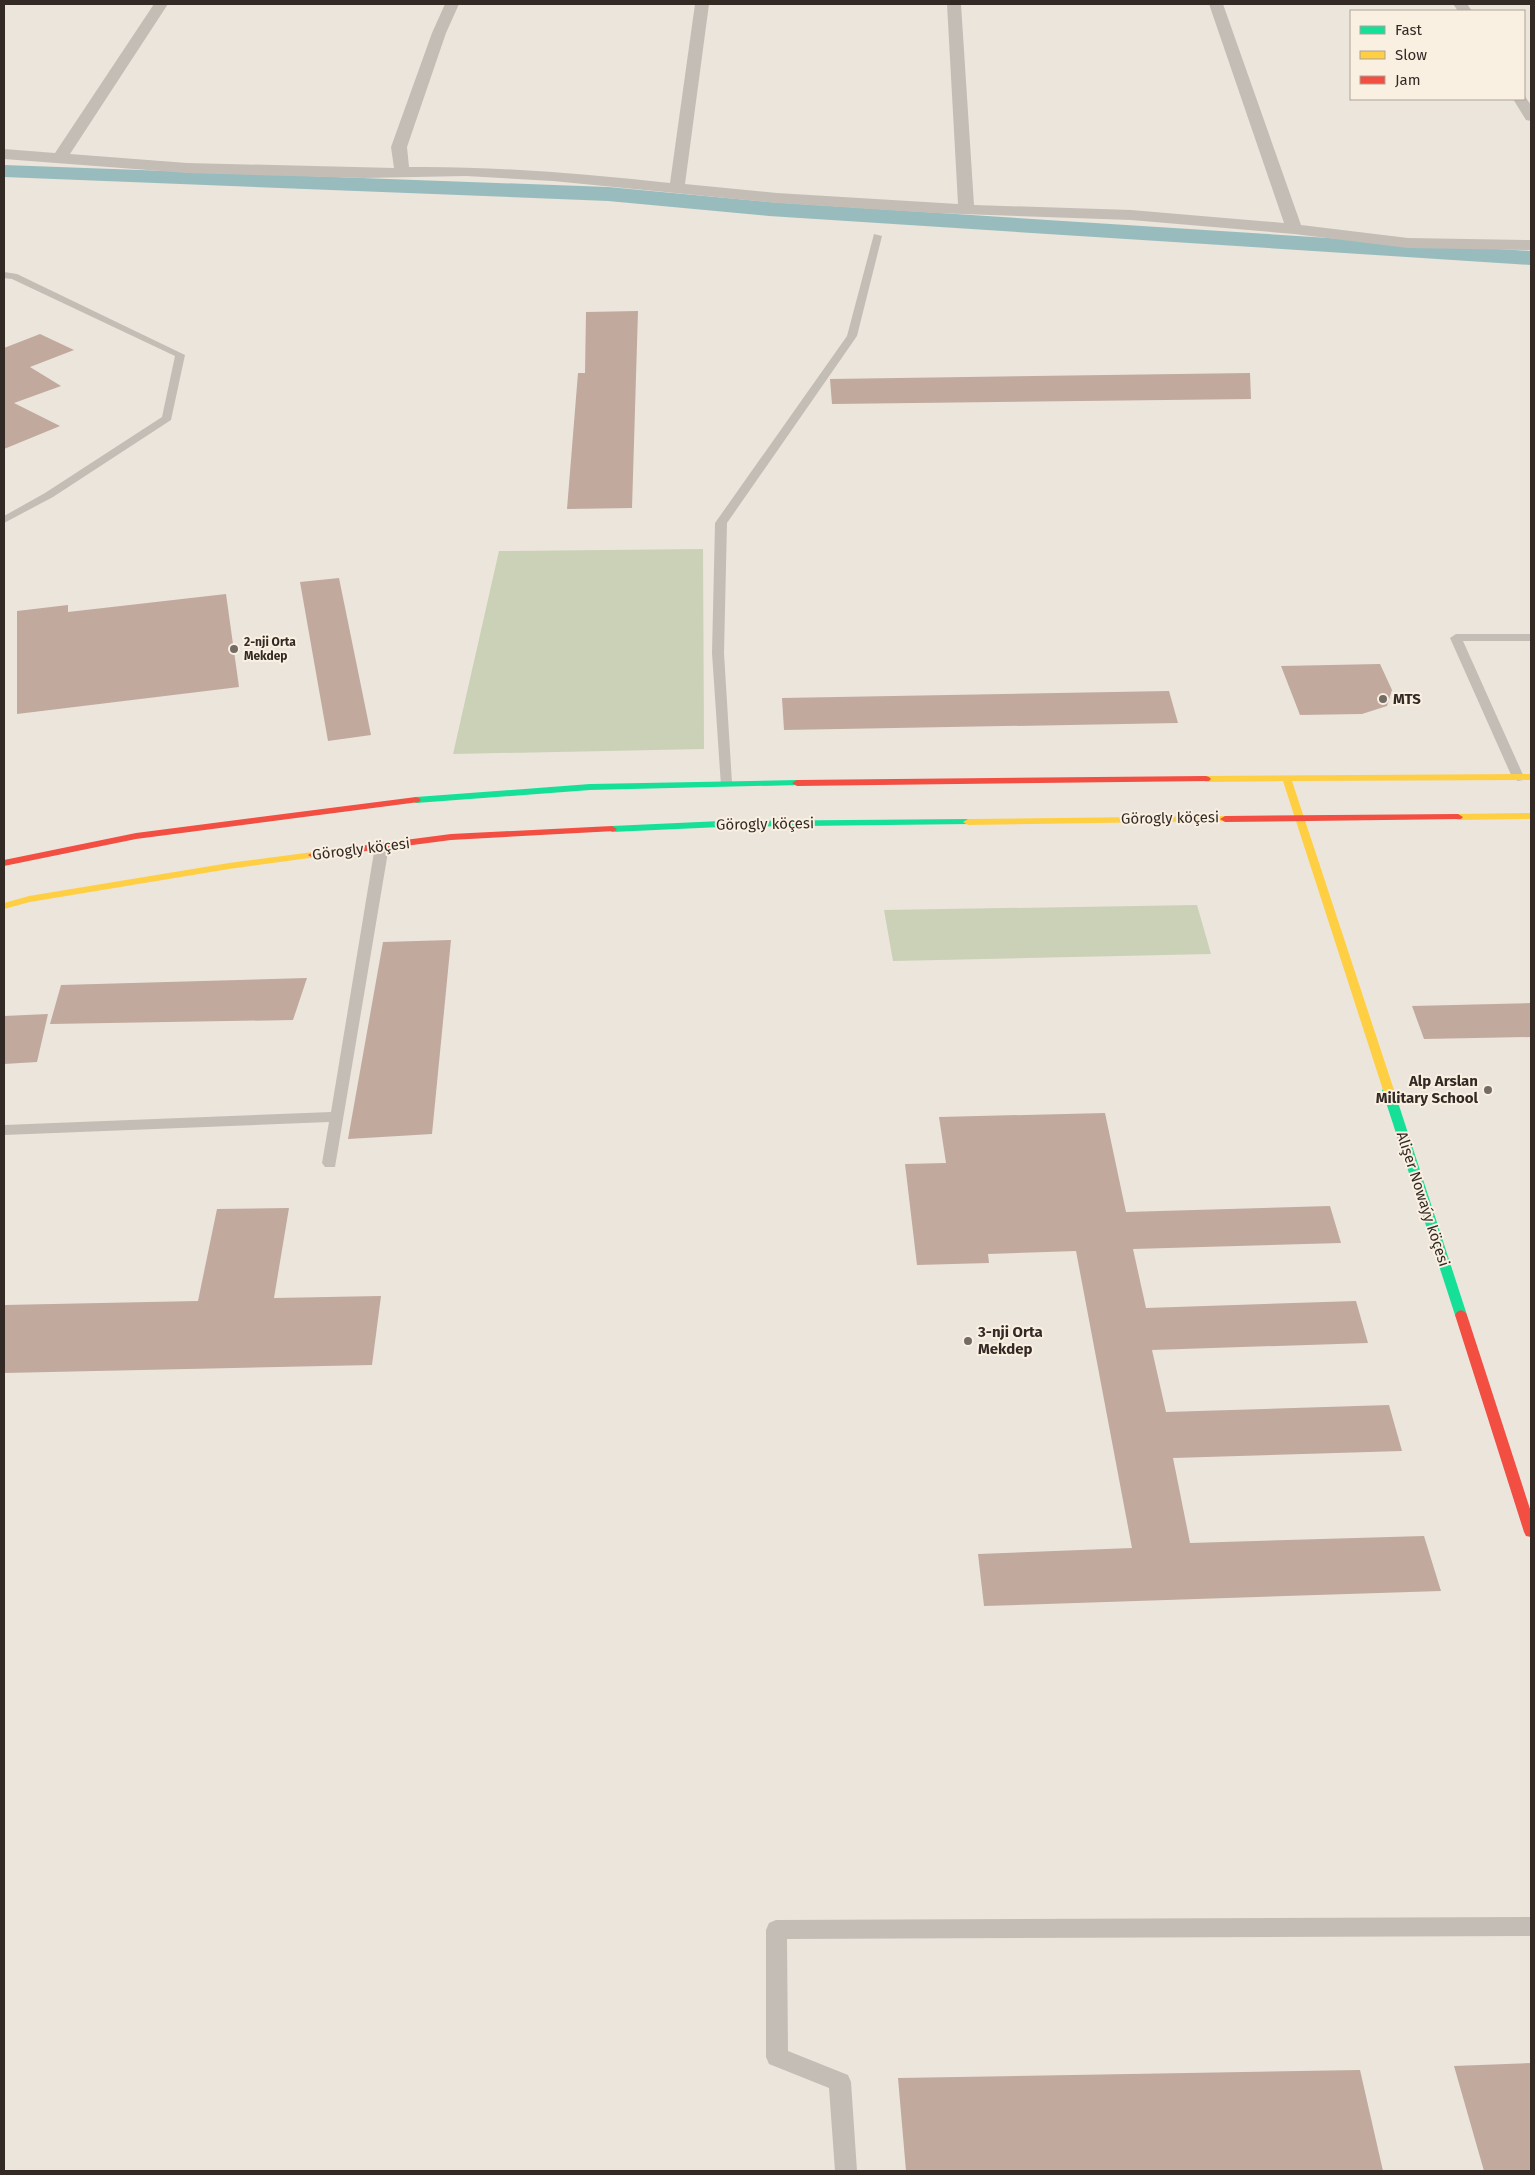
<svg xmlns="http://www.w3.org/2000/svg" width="1535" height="2175" viewBox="0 0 1535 2175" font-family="'Fira Sans',sans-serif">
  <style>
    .green { fill: #cbd1b6 }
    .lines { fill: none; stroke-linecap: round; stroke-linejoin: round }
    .canal { fill: #98bcbd; fill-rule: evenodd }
    .building { fill: #c1a99d }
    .lane { fill: #c4bdb6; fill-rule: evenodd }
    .street { fill: #c4bdb6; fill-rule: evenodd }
    .fast { fill: #16e098; fill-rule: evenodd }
    .slow { fill: #ffcf43; fill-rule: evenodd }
    .jam { fill: #f24e42; fill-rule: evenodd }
    .poi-dot { fill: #746b65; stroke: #faf0e2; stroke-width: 2 }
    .labels { text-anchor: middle; stroke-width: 4; stroke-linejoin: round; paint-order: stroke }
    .far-poi-label { font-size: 12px; font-weight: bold; fill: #342a25; stroke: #faf0e2; text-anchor: start }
    .poi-label { font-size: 15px; font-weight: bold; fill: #342a25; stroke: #faf0e2; text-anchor: start }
    .street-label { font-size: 15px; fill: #342a25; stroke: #faf0e2 }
  </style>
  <rect width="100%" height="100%" fill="#ece5dc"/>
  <path class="green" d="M 703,549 L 704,749 L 453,754 L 499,551 Z
    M 1197,905 L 1211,954 L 893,961 L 884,910 Z"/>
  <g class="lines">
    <path class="canal" d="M 4,165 L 608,187 L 769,202 L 1531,251 L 1531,265 L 769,216 L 608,201 L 4,177 Z"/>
  </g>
  <path class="building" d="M 638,311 L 632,508 L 567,509 L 578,373 L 585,373 L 586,312 Z
    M 40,334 L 74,350 L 30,367 L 61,386 L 14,403 L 60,426 L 4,449 L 4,348 Z
    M 1250,373 L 1251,399 L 832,404 L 830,379 Z
    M 339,578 L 371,735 L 328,741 L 300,582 Z
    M 226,594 L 239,687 L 17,714 L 17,611 L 68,605 L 68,612 Z
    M 1380,664 L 1392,690 L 1387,706 L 1362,714 L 1300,715 L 1281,666 Z
    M 1169,691 L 1178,723 L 784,730 L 782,698 Z
    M 451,940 L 432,1134 L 348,1139 L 383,942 Z
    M 307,978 L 293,1020 L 50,1024 L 61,985 Z
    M 1531,1003 L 1531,1037 L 1424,1039 L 1412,1006 Z
    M 48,1014 L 37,1062 L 4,1064 L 4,1016 Z
    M 1105,1113 L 1126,1212 L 1330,1206 L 1341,1243 L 1133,1249 L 1146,1308 L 1356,1301 L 1368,1343 L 1152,1350 L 1166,1412 L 1389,1405 L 1402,1451 L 1173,1458 L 1190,1543 L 1424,1536 L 1441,1591 L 984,1606 L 978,1554 L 1132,1548 L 1076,1251 L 988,1254 L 989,1263 L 917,1265 L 905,1164 L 946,1163 L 939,1117 Z
    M 289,1208 L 274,1298 L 381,1296 L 372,1365 L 4,1373 L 4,1305 L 198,1301 L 217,1209 Z
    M 1531,2063 L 1531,2171 L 1484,2171 L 1454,2066 Z
    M 1360,2070 L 1383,2171 L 906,2171 L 898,2078 Z"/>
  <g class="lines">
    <path class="lane" d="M 874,234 L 882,236 L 857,336 L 727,523 L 724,653 L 732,783 L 731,786 L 721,786 L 712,653 L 715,523 L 847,336 Z
      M 4,272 L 17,274 L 185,355 L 171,420 L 53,497 L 4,523 L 4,516 L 45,493 L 162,417 L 175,356 L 12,279 L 4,278 Z
      M 1456,634 L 1531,634 L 1531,641 L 1463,641 L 1524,777 L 1523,780 L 1518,781 L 1512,777 L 1450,638 Z
      M 382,842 L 389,846 L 335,1167 L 325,1167 L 322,1163 L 329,1122 L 4,1135 L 4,1125 L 331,1112 L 375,846 Z
      M 1531,1917 L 1531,1936 L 787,1939 L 788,2051 L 848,2075 L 851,2082 L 857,2171 L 835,2171 L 829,2088 L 769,2064 L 766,2057 L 766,1930 L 769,1923 L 776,1920 Z"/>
    <path class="street" d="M 154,4 L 168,4 L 70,154 L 187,163 L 394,168 L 391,147 L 432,33 L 445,4 L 459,4 L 446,33 L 407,147 L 409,167 C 497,166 583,174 670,183 L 695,4 L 709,4 L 685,184 L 777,193 L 958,204 L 947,4 L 961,4 L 974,205 L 1131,210 L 1284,223 L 1209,4 L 1223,4 L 1301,225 L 1408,238 L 1531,240 L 1531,250 L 1408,248 L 1294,234 L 1131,220 L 934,213 L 777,203 L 553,181 L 466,176 L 363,178 L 187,173 L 4,159 L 4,149 L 55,153 Z
      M 1453,4 L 1467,4 L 1472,11 L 1458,11 Z
      M 1524,95 L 1531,105 L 1531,121 L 1526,120 L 1513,99 L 1524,99 Z"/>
    <path class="fast" d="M 797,780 L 802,783 L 800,785 L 590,790 L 416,803 L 411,800 L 416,797 L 590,784 Z
      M 968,819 L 971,820 L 973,822 L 971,824 L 721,827 L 612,832 L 607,829 L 612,826 L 721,821 Z
      M 1388,1086 L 1394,1090 L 1467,1315 L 1465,1318 L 1457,1318 L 1455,1315 L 1382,1090 Z"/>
    <path class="slow" d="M 1531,774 L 1531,780 L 1292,781 L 1394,1090 L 1388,1094 L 1384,1093 L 1283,781 L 1206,782 L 1201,779 L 1206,776 Z
      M 1531,813 L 1531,819 L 1458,820 L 1453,817 L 1458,814 Z
      M 1225,816 L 1230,819 L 1228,821 L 968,825 L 963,822 L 968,819 Z
      M 313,852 L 318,855 L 317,857 L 229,869 L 30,902 L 4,909 L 4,903 L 29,896 L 229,863 Z"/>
    <path class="jam" d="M 1206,776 L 1209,777 L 1211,779 L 1209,781 L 797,786 L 792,783 L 797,780 Z
      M 416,797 L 419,798 L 421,800 L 419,802 L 136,839 L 4,866 L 4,860 L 136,833 Z
      M 1458,814 L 1463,817 L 1461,819 L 1225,822 L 1220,819 L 1225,816 Z
      M 612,826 L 617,829 L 615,831 L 451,840 L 313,858 L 308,855 L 313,852 L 451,834 Z
      M 1461,1310 L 1465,1312 L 1467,1315 L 1531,1512 L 1531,1537 L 1526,1536 L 1524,1532 L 1455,1315 L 1457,1312 Z"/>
  </g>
  <g class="poi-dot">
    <circle cx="234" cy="649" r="5"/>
    <circle cx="1383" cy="699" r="5"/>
    <circle cx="1488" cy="1090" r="5"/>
    <circle cx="968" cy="1341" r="5"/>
  </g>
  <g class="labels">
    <g class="far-poi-label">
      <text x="244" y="646">2-nji Orta<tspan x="244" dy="14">Mekdep</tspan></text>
    </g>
    <g class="poi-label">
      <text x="1393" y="704">MTS</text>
      <text x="1478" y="1086" text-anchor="end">Alp Arslan<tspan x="1478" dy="17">Military School</tspan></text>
      <text x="978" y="1337">3-nji Orta<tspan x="978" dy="17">Mekdep</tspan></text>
    </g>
    <g class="street-label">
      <text transform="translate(1170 818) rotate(-1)" y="5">Görogly köçesi</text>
      <text transform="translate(765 824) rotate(-1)" y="5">Görogly köçesi</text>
      <text transform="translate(361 849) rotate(-7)" y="5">Görogly köçesi</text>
      <text transform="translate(1423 1199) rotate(72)" y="5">Alişer Nowaýy köçesi</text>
    </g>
  </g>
  <rect width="1535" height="2175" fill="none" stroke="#342a25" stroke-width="10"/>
  <rect x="1350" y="10" width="175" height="90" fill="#faf0e2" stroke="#aba196"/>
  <rect x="1360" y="26" width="25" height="8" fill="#16e098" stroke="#aba196"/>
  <text x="1395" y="35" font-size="15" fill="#342a25">Fast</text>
  <rect x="1360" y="51" width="25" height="8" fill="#ffcf43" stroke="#aba196"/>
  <text x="1395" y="60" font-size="15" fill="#342a25">Slow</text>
  <rect x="1360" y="76" width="25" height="8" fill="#f24e42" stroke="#aba196"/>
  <text x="1395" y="85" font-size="15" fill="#342a25">Jam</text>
</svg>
